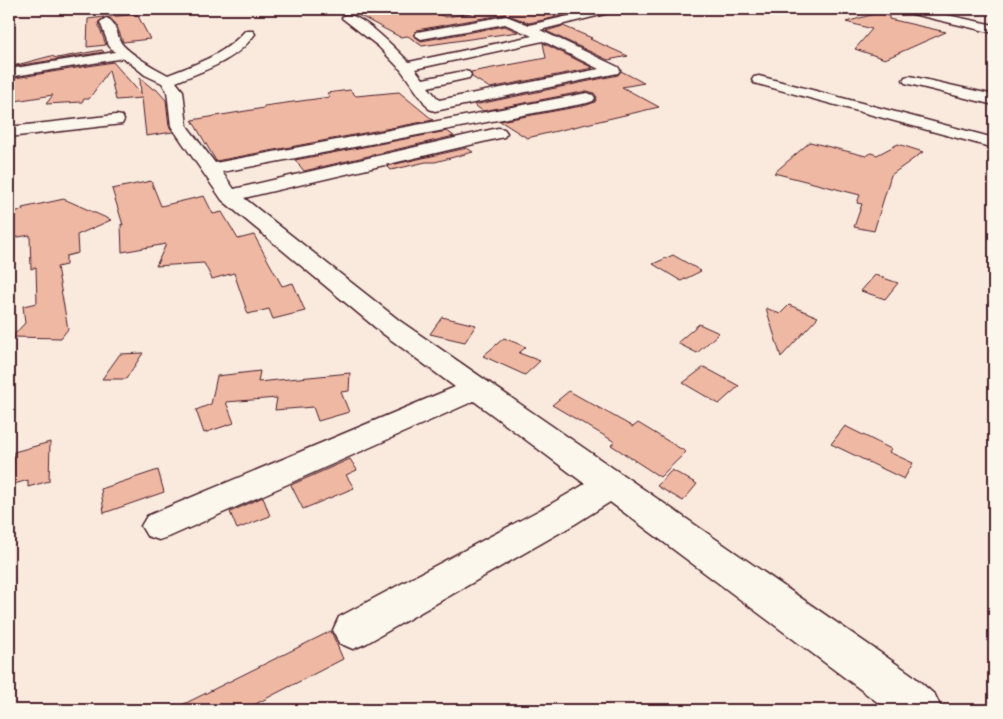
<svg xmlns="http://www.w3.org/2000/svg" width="1003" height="719" viewBox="0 0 1003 719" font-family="Caveat,sans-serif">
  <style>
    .building { fill: #efb8a3; stroke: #4a1f2b }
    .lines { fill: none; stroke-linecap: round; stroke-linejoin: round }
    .minor-casing { stroke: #4a1f2b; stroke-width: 3 }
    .minor { fill: #fbf7ec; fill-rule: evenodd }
  </style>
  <rect width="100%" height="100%" fill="#f9eadd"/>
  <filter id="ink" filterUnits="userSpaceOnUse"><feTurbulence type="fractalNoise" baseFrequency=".02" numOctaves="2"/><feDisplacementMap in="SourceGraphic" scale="10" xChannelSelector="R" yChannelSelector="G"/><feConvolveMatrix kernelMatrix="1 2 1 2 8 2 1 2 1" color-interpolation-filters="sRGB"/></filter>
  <g filter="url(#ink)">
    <path class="building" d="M 347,9 L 423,9 L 446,17 L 496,9 L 565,9 L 566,15 L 529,23 L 506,14 L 417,30 L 413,35 L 421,41 L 505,26 L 518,32 L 422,46 L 408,36 L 400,37 Z
      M 878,13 L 889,16 L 889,19 L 946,32 L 885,59 L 855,49 L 872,29 L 846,22 Z
      M 137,14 L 150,39 L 123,42 L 116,24 L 108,17 Z
      M 104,17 L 98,23 L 106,45 L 87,47 L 88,19 Z
      M 563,26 L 592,38 L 590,39 L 628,56 L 608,60 L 546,31 Z
      M 543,43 L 593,68 L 490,88 L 472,77 L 471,72 L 546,58 Z
      M 102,50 L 104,52 L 9,67 L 51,56 L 57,58 Z
      M 113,62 L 141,94 L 140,78 L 153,89 L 156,89 L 166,100 L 169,126 L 173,132 L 146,136 L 142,98 L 116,100 L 109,70 L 89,99 L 84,99 L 82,102 L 46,104 L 53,95 L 9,102 L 9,79 Z
      M 621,71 L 644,83 L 622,87 L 659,107 L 527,138 L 500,121 L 587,105 L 595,102 L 597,97 L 594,93 L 587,91 L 483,111 L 474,105 L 618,75 Z
      M 350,90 L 356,96 L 399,92 L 433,120 L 216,161 L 192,120 L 264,108 L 264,106 L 330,97 L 327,93 Z
      M 447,131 L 454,136 L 304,171 L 295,160 Z
      M 810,142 L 866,156 L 871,153 L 877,155 L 898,144 L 923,152 L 891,175 L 874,231 L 854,227 L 862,204 L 857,203 L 860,195 L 774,173 Z
      M 467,148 L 473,152 L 435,162 L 426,162 L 391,170 L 387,166 Z
      M 151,181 L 161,206 L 204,196 L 213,214 L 222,212 L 238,239 L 254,235 L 282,286 L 293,283 L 305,311 L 273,319 L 269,309 L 248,314 L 234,273 L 212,279 L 204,263 L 156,266 L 166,244 L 122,252 L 121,224 L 123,225 L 112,189 Z
      M 64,199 L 111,220 L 77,235 L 78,253 L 66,256 L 66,265 L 57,267 L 68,329 L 61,338 L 12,337 L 25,323 L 23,306 L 37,303 L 36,267 L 31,269 L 30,235 L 13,238 L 11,212 L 23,210 L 22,208 Z
      M 673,255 L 701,271 L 681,281 L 653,264 Z
      M 875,275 L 898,283 L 885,299 L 861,291 Z
      M 789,305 L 818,317 L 781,357 L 766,308 L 780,314 Z
      M 442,317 L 476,325 L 465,342 L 430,334 Z
      M 699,324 L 719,333 L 697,353 L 677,343 Z
      M 504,338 L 526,347 L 519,353 L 540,361 L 525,375 L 483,356 Z
      M 143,353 L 126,379 L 102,379 L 120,354 Z
      M 704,367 L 739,386 L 719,404 L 683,383 Z
      M 260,371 L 258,382 L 350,373 L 349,391 L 341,392 L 349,412 L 318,421 L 313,407 L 275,410 L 277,398 L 226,402 L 234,423 L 204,433 L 196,410 L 211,404 L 217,376 Z
      M 569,391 L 633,427 L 638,423 L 686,452 L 660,477 L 611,445 L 615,442 L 552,405 Z
      M 845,426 L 891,449 L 889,452 L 913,463 L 904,479 L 831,444 Z
      M 50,442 L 49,481 L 28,487 L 28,480 L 11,485 L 14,452 Z
      M 350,459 L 357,470 L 346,475 L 354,488 L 303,509 L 291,485 Z
      M 158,470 L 164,492 L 104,513 L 101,489 Z
      M 672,470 L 697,484 L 683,501 L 657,486 Z
      M 263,497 L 270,516 L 237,529 L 230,512 Z
      M 331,631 L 343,659 L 244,710 L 172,710 Z"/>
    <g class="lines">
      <defs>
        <path id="minor" d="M 599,9 L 619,9 L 617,11 L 540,30 L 618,67 L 620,70 L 618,73 L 435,111 L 429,109 L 401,70 L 378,46 L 342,18 L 344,15 C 360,11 398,51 409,62 L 532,36 L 505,24 L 421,39 L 415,35 L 417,32 L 506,16 L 529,25 ZM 543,41 L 599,69 L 439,100 L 428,87 L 469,78 L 471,75 L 469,72 L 464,71 L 423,79 L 415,69 Z
          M 898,9 L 919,9 L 994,25 L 994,33 L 904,12 Z
          M 106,18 C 117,21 116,36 122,44 C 130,54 156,69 168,75 C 196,64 224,55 245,31 L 253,31 L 255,34 C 236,61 205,70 176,82 L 183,91 L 187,126 L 215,163 L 587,93 L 593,95 L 595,98 L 593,101 L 587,103 L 222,172 L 234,189 L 498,128 L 504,129 L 507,133 L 504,137 L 244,198 L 400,321 L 911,674 L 935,695 L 942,710 L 888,710 L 610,502 L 575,524 L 367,643 L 353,649 L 339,643 L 333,630 L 339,617 L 551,504 L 585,484 L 474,401 L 171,536 L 159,540 L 147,536 L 141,526 L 147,516 L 455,387 L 382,333 L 222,200 L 171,126 L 167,91 L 162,83 L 145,75 L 124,58 L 9,77 L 9,69 L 115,52 L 109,46 L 100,22 Z
          M 759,76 L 994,138 L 994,148 L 754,83 L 752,80 L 754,77 Z
          M 910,76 L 994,95 L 994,105 L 905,83 L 903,80 L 905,77 Z
          M 116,115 L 122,116 L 124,120 L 122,124 L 9,137 L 9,127 Z"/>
      </defs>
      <use href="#minor" class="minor-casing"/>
      <use href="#minor" class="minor"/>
    </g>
  </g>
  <rect width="1003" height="719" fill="none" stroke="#fbf7ec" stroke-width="30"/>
  <rect x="15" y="15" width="973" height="689" fill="none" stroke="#4a1f2b" stroke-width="2" filter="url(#ink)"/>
</svg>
